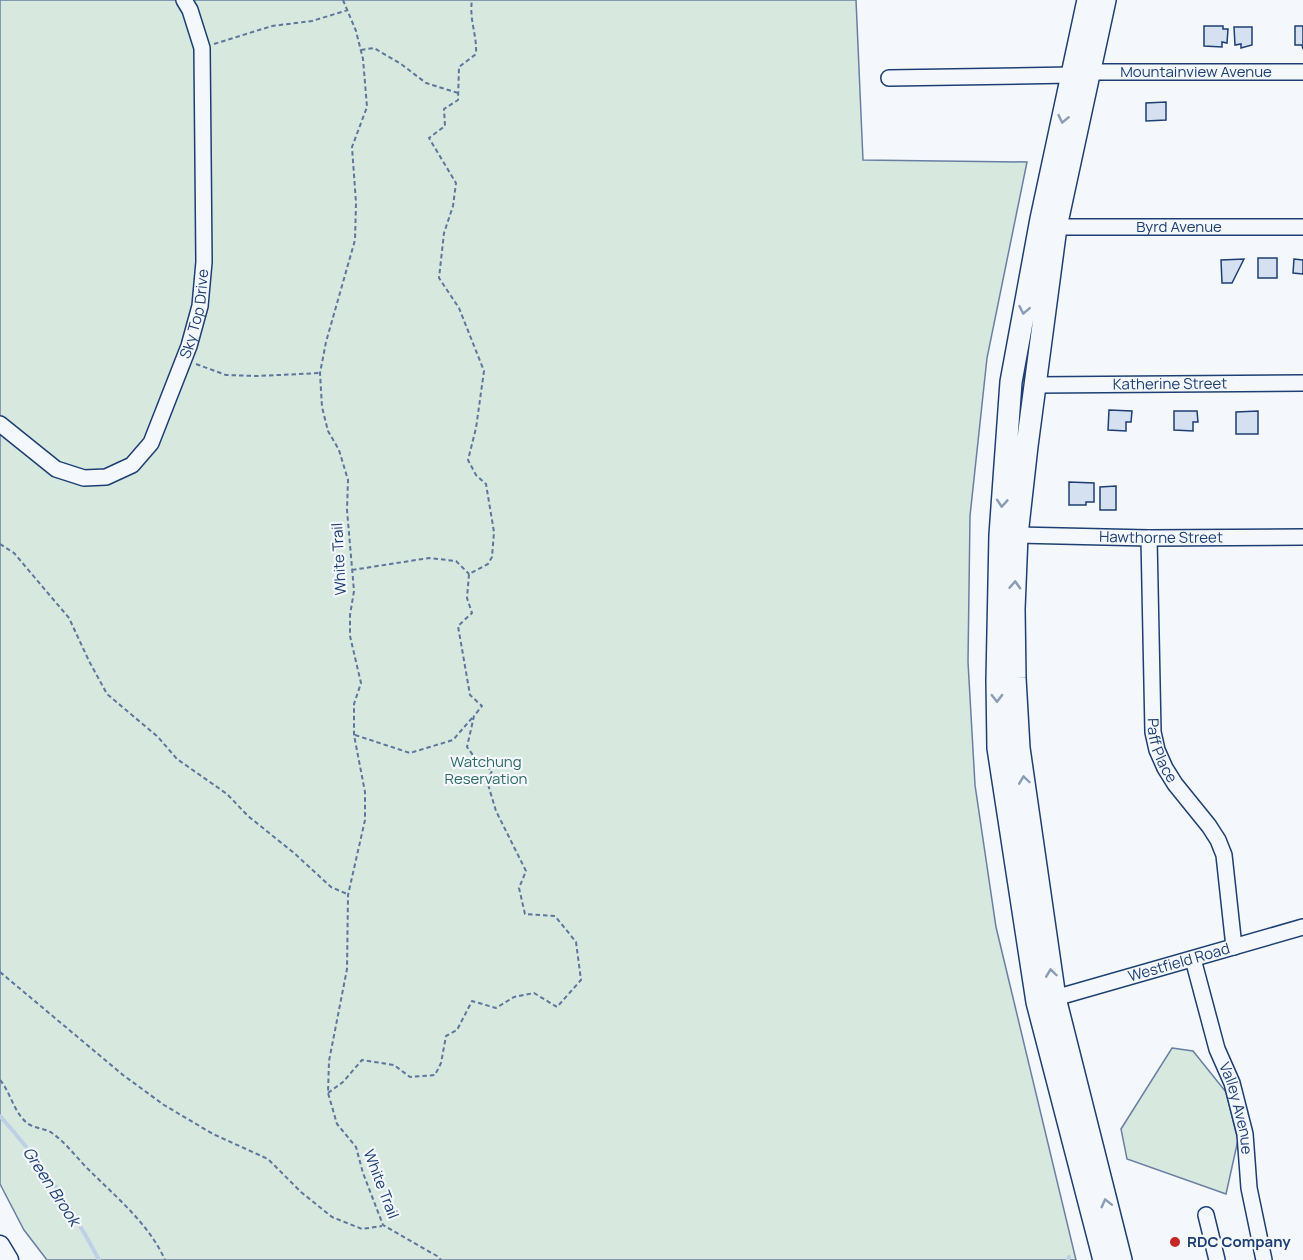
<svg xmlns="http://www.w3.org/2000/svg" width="1303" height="1260" viewBox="0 0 1303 1260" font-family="Manrope,sans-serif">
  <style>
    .green { fill: #d7e8df; stroke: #687fa3; stroke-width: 1.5 }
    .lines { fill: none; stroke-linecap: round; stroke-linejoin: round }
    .stream { stroke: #bed0e5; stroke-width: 4 }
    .building { fill: #d5e0f0; stroke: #1d3f73; stroke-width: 1.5 }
    .minor-casing { stroke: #1d3f73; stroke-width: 18 }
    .major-casing { stroke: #1d3f73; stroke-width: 21 }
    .highway-casing { stroke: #1d3f73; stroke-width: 24 }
    .path { stroke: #5e769c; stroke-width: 2; stroke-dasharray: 4.5 3; stroke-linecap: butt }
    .minor { stroke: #f4f7fb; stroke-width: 15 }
    .major { stroke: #f4f7fb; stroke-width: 18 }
    .highway { stroke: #f4f7fb; stroke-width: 21 }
    .oneway { stroke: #889bb7 }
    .poi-dot { fill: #c62828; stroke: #f4f7fb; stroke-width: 2 }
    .labels { text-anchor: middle; stroke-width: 4.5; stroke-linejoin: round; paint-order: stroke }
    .street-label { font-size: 15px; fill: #1d3f73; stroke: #f4f7fb }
    .park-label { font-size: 15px; fill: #2c6c60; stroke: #f4f7fb }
    .poi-label { font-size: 15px; font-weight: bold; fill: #1d3f73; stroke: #f4f7fb; text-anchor: start }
    .water-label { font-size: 16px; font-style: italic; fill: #1d3f73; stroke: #f4f7fb }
  </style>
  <rect width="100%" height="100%" fill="#f4f7fb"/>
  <path class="green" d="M 0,0 L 856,0 L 863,160 L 1027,162 L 987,358 L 970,516 L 968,662 L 975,785 L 996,927 L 1076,1260 L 47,1260 L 24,1230 L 0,1184 Z
    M 1172,1048 L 1193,1051 L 1226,1092 L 1238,1140 L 1226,1194 L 1127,1159 L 1121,1129 Z"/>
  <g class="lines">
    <path class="stream" d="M 0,1116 C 39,1159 72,1208 99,1260
      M 1068,1260 L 1069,1257"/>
  </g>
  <path class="building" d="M 1204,26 L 1223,26 L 1223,29 L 1228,29 L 1227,43 L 1222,42 L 1222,47 L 1204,46 Z
    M 1295,26 L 1303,26 L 1303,49 L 1302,45 L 1295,45 Z
    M 1234,27 L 1252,27 L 1252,45 L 1241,48 L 1241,44 L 1235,45 Z
    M 1166,102 L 1166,120 L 1146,121 L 1146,103 Z
    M 1258,258 L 1277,258 L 1277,278 L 1258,278 Z
    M 1244,259 L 1232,283 L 1222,283 L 1221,260 Z
    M 1294,259 L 1303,260 L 1303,274 L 1293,273 Z
    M 1109,410 L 1132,411 L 1131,422 L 1126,422 L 1126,431 L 1108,430 Z
    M 1174,411 L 1197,411 L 1198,422 L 1193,422 L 1193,431 L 1174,430 Z
    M 1258,411 L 1258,434 L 1236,434 L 1236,412 Z
    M 1069,482 L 1094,483 L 1094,502 L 1086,502 L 1086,505 L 1069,505 Z
    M 1116,486 L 1116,510 L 1100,510 L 1100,487 Z"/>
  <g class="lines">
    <defs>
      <g id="minor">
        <path id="s1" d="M 1090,72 L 1303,72"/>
        <path d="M 889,78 L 1072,75"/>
        <path id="s2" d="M 1056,227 L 1303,227"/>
        <path id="s3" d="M 1036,385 L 1303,383"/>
        <path id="s4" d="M 0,424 L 56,469 L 84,478 L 106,477 L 132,465 L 151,443 L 189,346 L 200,306 L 204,262 L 202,48 L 190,10 L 184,0"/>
        <path id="s5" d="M 1017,535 L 1149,538 L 1303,537"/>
        <path id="s6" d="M 1149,538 L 1153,732 L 1157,750 L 1165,768 L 1175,784 L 1209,826 L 1218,840 L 1224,855 L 1234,947"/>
        <path id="s7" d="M 1193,959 L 1217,1049 L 1232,1083 L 1245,1134 L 1249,1188 L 1264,1260"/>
        <path id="s8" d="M 1055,998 L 1303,927"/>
        <path d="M 1206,1215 L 1217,1260"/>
      </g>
      <path id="major" d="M 0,1245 L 9,1260"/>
      <path id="highway" d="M 1088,0 L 1041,219 L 1011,382 L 1000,535 L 997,680 L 998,748 L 1037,1002 L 1104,1260
        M 1105,0 L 1056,227 L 1027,446 L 1017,535 L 1014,609 L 1015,678 L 1019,748 L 1055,998 L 1121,1260"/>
    </defs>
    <use href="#minor" class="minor-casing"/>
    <use href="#major" class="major-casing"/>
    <use href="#highway" class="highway-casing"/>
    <path class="path" d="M 343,0 L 356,31 L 363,59 L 367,107 L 352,147 L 356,203 L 355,240 L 326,342 L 320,373 L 322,407 L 328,431 L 339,450 L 348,480 L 347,510 L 354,591 L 350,615 L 350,636 L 361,683 L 354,704 L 354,735 L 365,792 L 365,820 L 348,895 L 347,969 L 329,1061 L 328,1093 L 337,1124 L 356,1147 L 363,1173 L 383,1225 L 437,1256 L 441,1260
      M 214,44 L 272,26 L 312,21 L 348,10
      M 361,50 L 374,48 L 401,64 L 426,83 L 458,93
      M 196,364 L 226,375 L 258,376 L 320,373
      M 0,544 L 14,553 L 69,618 L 89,661 L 107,694 L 158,737 L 177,759 L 227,794 L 248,816 L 294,853 L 331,887 L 347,894
      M 352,570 L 429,558 L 456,561 L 469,574
      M 355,735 L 410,753 L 453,740 L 472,718
      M 0,972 L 123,1075 L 164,1105 L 213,1134 L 268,1159 L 301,1192 L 332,1217 L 362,1229 L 382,1226
      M 0,1080 C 11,1093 13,1111 27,1123 C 35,1129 45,1128 52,1133 C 66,1143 76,1157 88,1169 C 116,1197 149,1224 165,1260
      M 328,1093 L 343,1082 L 362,1060 L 394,1065 L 410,1077 L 435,1075 L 441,1063 L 446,1036 L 457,1030 L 472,1001 L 496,1008 L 514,997 L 534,993 L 557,1007 L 581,980 L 576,942 L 555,916 L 525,914 L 519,888 L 526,871 L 496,811 L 487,781 L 492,771 L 475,758 L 467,747 L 474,716 L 482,706 L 470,695 L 458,626 L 472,613 L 467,598 L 469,574 L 488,564 L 492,557 L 494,532 L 486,484 L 476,475 L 468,460 L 476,428 L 484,371 L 459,308 L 439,278 L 444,233 L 453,206 L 456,183 L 429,138 L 445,126 L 444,109 L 458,100 L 459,67 L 476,54 C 477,34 469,20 472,0"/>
    <use href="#minor" class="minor"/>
    <use href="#major" class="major"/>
    <use href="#highway" class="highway"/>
  </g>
  <defs><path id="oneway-chevron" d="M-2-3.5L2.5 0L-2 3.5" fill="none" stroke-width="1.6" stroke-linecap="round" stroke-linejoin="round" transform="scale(1.5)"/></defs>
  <g class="oneway">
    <use href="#oneway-chevron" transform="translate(1063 119) rotate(102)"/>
    <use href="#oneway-chevron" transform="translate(1024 310) rotate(101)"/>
    <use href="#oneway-chevron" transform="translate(1002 503) rotate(94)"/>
    <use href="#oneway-chevron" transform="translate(1015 585) rotate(-87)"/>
    <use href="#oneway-chevron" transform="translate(997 698) rotate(89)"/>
    <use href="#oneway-chevron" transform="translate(1024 780) rotate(-98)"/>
    <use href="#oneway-chevron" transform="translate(1051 973) rotate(-98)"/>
    <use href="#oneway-chevron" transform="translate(1106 1203) rotate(-104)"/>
  </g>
  <circle class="poi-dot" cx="1175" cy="1242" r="6"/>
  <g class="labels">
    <g class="street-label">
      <text dy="5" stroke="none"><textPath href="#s1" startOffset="106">Mountainview Avenue</textPath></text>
      <text dy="5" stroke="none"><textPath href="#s2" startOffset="123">Byrd Avenue</textPath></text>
      <text dy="5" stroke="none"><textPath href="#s4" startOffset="318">Sky Top Drive</textPath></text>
      <text dy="5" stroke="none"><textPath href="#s3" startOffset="134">Katherine Street</textPath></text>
      <text dy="5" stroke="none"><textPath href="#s5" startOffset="144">Hawthorne Street</textPath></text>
      <text transform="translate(339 559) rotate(-93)" y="5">White Trail</text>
      <text dy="5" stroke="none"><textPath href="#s6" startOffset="214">Paff Place</textPath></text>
      <text dy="5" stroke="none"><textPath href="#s8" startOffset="129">Westfield Road</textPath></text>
      <text dy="5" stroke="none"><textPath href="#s7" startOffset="156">Valley Avenue</textPath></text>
      <text transform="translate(381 1184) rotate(69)" y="5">White Trail</text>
    </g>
    <g class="park-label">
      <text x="486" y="767">Watchung<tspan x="486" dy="17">Reservation</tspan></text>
    </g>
    <g class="poi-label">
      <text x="1187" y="1247">RDC Company</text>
    </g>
    <g class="water-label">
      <text transform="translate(52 1186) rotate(57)" y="6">Green Brook</text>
    </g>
  </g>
</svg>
